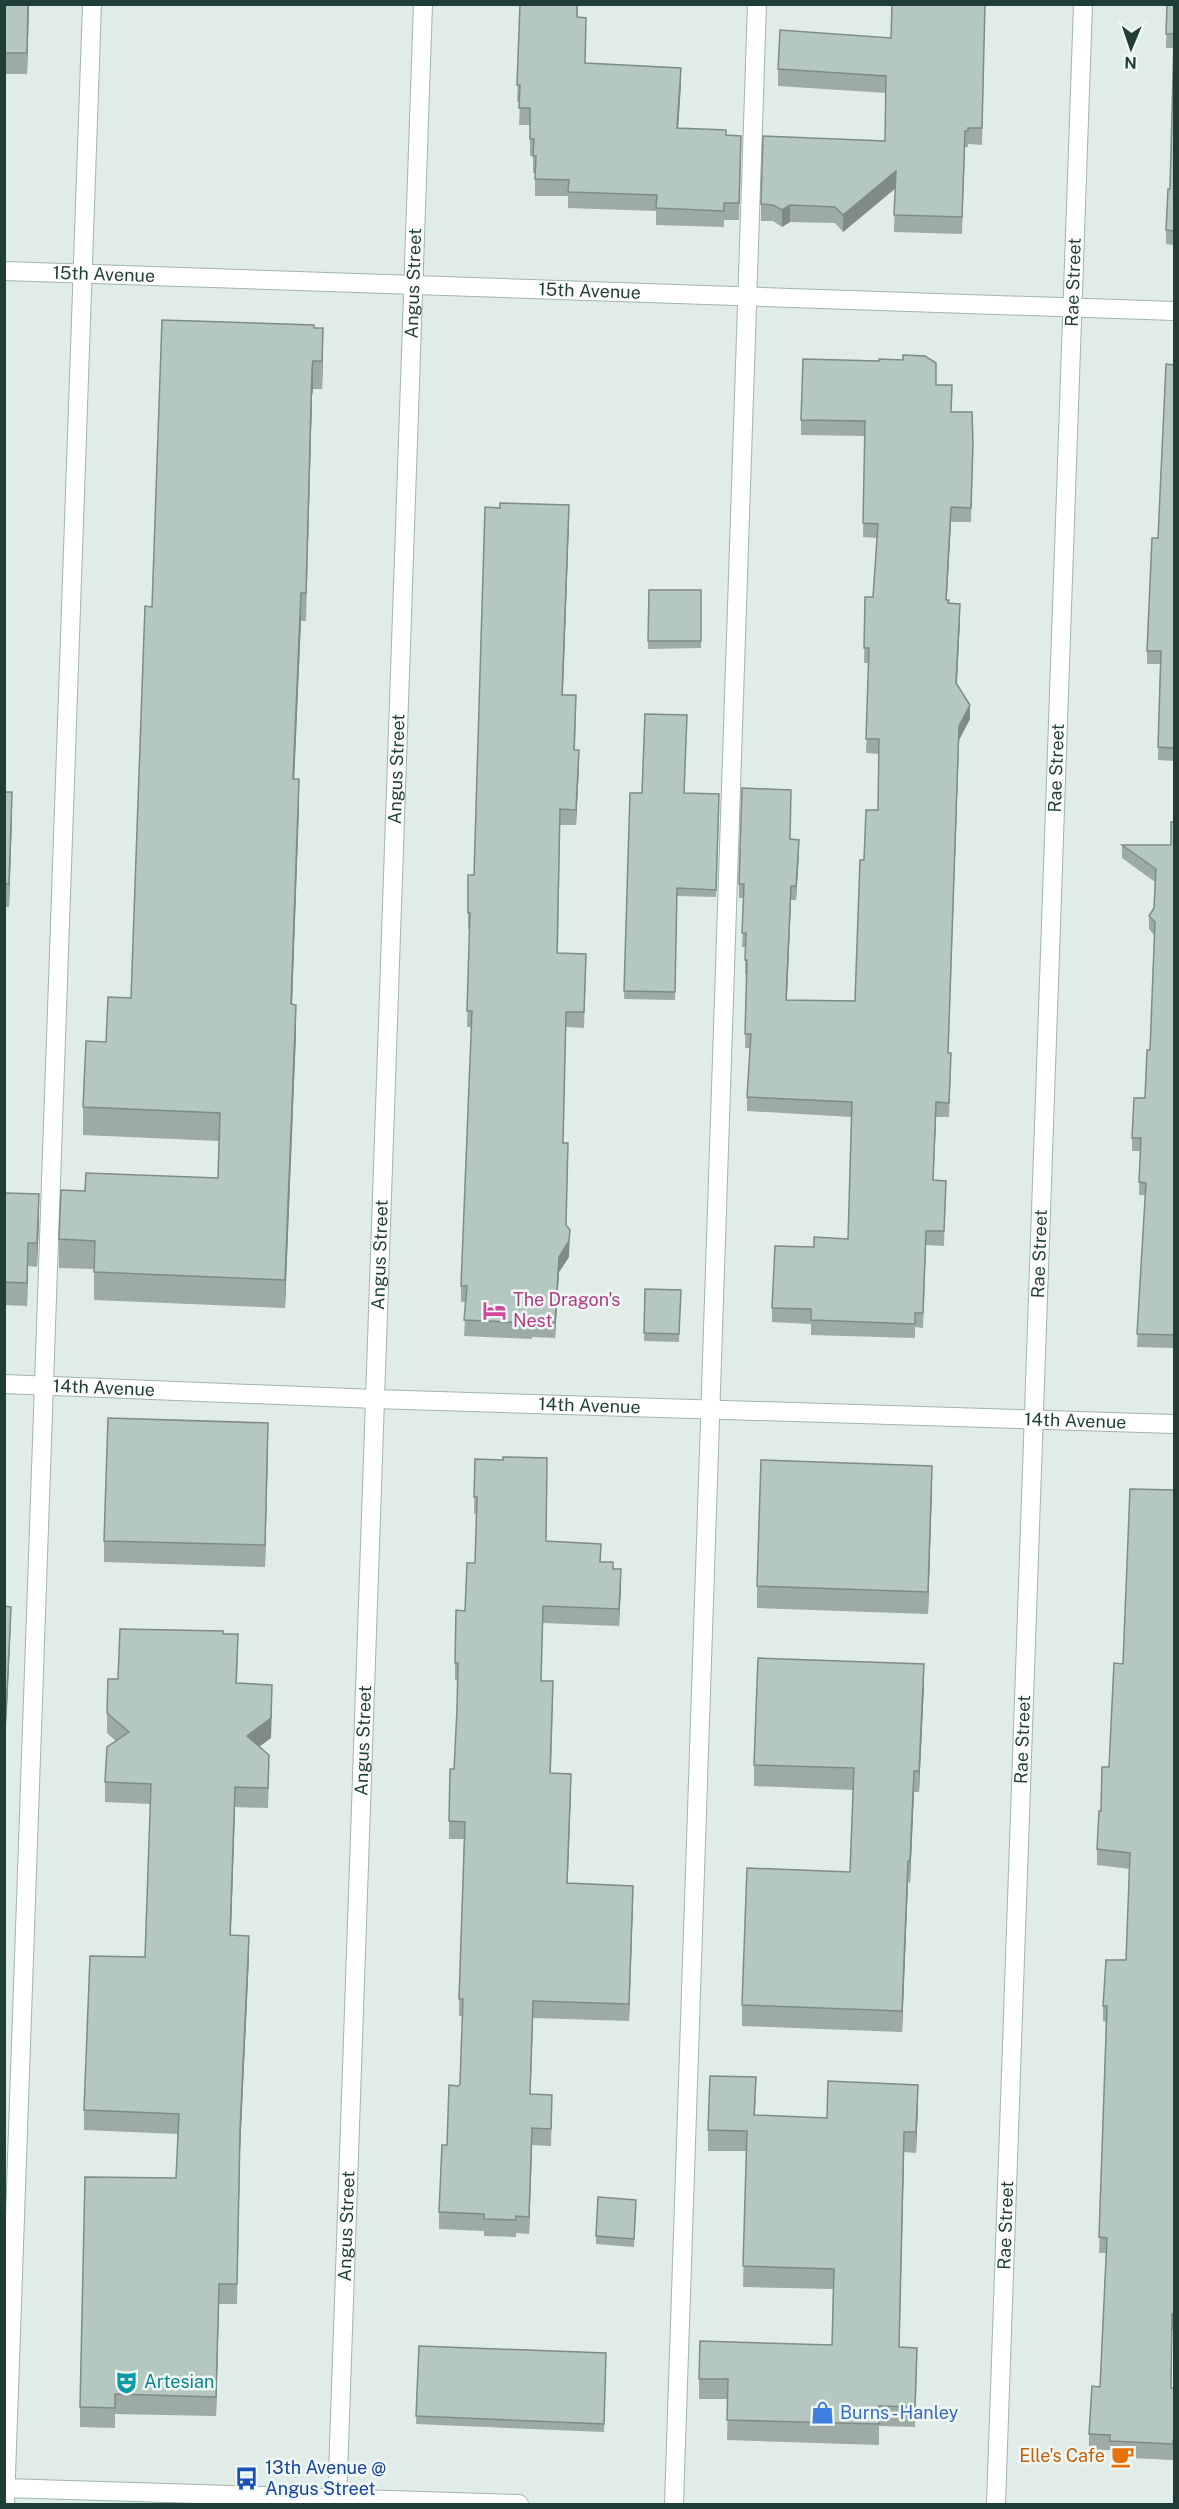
<svg xmlns="http://www.w3.org/2000/svg" width="1179" height="2509" viewBox="0 0 1179 2509" font-family="'Public Sans',sans-serif">
  <style>
    .lines { fill: none; stroke-linecap: round; stroke-linejoin: round }
    .service-casing { stroke: #a2b4af; stroke-width: 20 }
    .minor-casing { stroke: #a2b4af; stroke-width: 20 }
    .tertiary-casing { stroke: #a2b4af; stroke-width: 20 }
    .service { stroke: #fff; stroke-width: 18 }
    .minor { stroke: #fff; stroke-width: 18 }
    .tertiary { stroke: #fff; stroke-width: 18 }
    .wall { fill: #9caba6 }
    .shaded-wall { fill: #7f8b87 }
    .building { fill: #b5c7c1; stroke: #7f8b87; stroke-width: 1.5 }
    .labels { text-anchor: middle; stroke-width: 5; stroke-linejoin: round; paint-order: stroke }
    .street-label { font-size: 18px; fill: #1f3e38; stroke: #f0f8f5 }
    .hotel-label { font-size: 18px; fill: #b23c85; stroke: #f0f8f5; text-anchor: start }
    .culture-label { font-size: 18px; fill: #0d838f; stroke: #f0f8f5; text-anchor: start }
    .shop-label { font-size: 18px; fill: #366cbe; stroke: #f0f8f5; text-anchor: start }
    .food-label { font-size: 18px; fill: #c56008; stroke: #f0f8f5; text-anchor: end }
    .transit-label { font-size: 18px; fill: #164399; stroke: #f0f8f5; text-anchor: start }
  </style>
  <rect width="100%" height="100%" fill="#e0ece7"/>
  <g class="lines">
    <defs>
      <path id="service" d="M 5,2504 L 92,4
        M 674,2504 L 757,4"/>
      <g id="minor">
        <path id="s1" d="M 4,271 L 1174,311"/>
        <path id="s2" d="M 4,1384 L 375,1399 L 1174,1424"/>
        <path id="s3" d="M 337,2504 L 423,4"/>
        <path id="s4" d="M 996,2504 L 1083,4"/>
      </g>
      <path id="tertiary" d="M 4,2488 L 519,2504"/>
    </defs>
    <use href="#service" class="service-casing"/>
    <use href="#minor" class="minor-casing"/>
    <use href="#tertiary" class="tertiary-casing"/>
    <use href="#service" class="service"/>
    <use href="#minor" class="minor"/>
    <use href="#tertiary" class="tertiary"/>
  </g>
  <path class="wall" d="M 4,4 L 29,4 L 27,74 L 4,74 Z
    M 520,4 L 578,4 L 578,17 L 586,34 L 585,63 L 681,84 L 678,128 L 726,135 L 741,152 L 739,220 L 724,220 L 724,227 L 656,225 L 656,211 L 568,208 L 568,196 L 535,196 L 535,173 L 533,173 L 533,156 L 530,156 L 530,125 L 519,125 L 520,102 L 517,102 Z
    M 985,4 L 982,145 L 968,144 L 968,147 L 965,147 L 962,234 L 894,232 L 895,188 L 843,232 L 835,223 L 790,222 L 782,227 L 773,221 L 761,221 L 761,204 L 885,141 L 886,93 L 778,86 L 778,69 L 891,38 Z
    M 1167,4 L 1174,4 L 1174,245 L 1166,244 L 1166,230 L 1170,189 L 1174,48 L 1166,48 Z
    M 314,328 L 323,356 L 322,389 L 313,389 L 312,396 L 306,621 L 301,621 L 294,779 L 299,807 L 292,1005 L 296,1033 L 285,1308 L 94,1300 L 94,1269 L 59,1268 L 59,1239 L 85,1191 L 218,1178 L 219,1141 L 83,1135 L 83,1107 L 106,1042 L 131,998 L 152,607 Z
    M 1174,365 L 1174,761 L 1158,760 L 1160,664 L 1147,664 L 1147,651 Z
    M 936,385 L 951,412 L 973,458 L 971,522 L 951,522 L 946,600 L 960,618 L 957,684 L 970,719 L 959,740 L 948,1053 L 951,1067 L 949,1117 L 936,1117 L 933,1180 L 946,1181 L 944,1246 L 926,1245 L 923,1328 L 915,1327 L 915,1338 L 811,1335 L 811,1324 L 772,1322 L 772,1308 L 814,1247 L 848,1239 L 852,1117 L 747,1111 L 747,1097 L 750,1048 L 745,1048 L 747,974 L 745,974 L 745,947 L 742,947 L 744,898 L 739,898 L 739,884 L 791,804 L 790,839 L 799,854 L 796,900 L 791,900 L 787,1000 L 855,1001 L 864,860 L 878,810 L 879,754 L 866,753 L 869,663 L 864,663 L 865,597 L 873,597 L 877,538 L 863,537 L 865,436 L 801,435 L 801,420 Z
    M 569,521 L 563,695 L 576,711 L 575,750 L 579,765 L 576,825 L 560,825 L 558,953 L 586,969 L 584,1028 L 566,1027 L 563,1143 L 568,1159 L 566,1225 L 569,1257 L 559,1272 L 555,1338 L 532,1337 L 532,1339 L 464,1336 L 466,1302 L 461,1302 L 461,1286 L 472,1027 L 467,1027 L 470,929 L 468,929 L 468,875 L 474,875 Z
    M 649,590 L 701,590 L 701,648 L 648,649 Z
    M 4,792 L 12,816 L 9,907 L 4,907 Z
    M 630,793 L 685,793 L 719,794 L 716,897 L 677,896 L 675,1000 L 624,999 Z
    M 1174,796 L 1174,1348 L 1137,1347 L 1145,1195 L 1139,1195 L 1140,1151 L 1132,1151 L 1132,1138 L 1145,1098 L 1150,1050 L 1154,935 L 1149,929 L 1149,916 L 1154,908 L 1155,882 L 1122,858 L 1122,845 L 1171,845 L 1174,822 Z
    M 4,1193 L 39,1218 L 37,1267 L 28,1266 L 27,1306 L 4,1305 Z
    M 645,1289 L 681,1290 L 679,1342 L 644,1341 Z
    M 268,1444 L 265,1567 L 104,1562 L 104,1541 Z
    M 475,1459 L 546,1541 L 601,1562 L 613,1569 L 621,1586 L 619,1626 L 543,1623 L 541,1681 L 553,1699 L 551,1773 L 571,1791 L 567,1883 L 633,1903 L 629,2021 L 533,2018 L 530,2094 L 552,2112 L 551,2146 L 532,2145 L 529,2234 L 516,2233 L 516,2237 L 484,2236 L 484,2231 L 439,2229 L 439,2212 L 447,2145 L 459,2086 L 460,2083 L 463,2016 L 459,2016 L 459,1999 L 464,1839 L 449,1839 L 449,1821 L 454,1769 L 458,1680 L 455,1680 L 455,1663 L 475,1563 L 477,1514 L 474,1514 Z
    M 932,1487 L 928,1614 L 757,1608 L 757,1586 Z
    M 1174,1490 L 1174,2330 L 1172,2330 L 1171,2388 L 1174,2389 L 1174,2456 L 1173,2456 L 1173,2460 L 1110,2457 L 1110,2450 L 1089,2450 L 1089,2434 L 1100,2387 L 1106,2253 L 1099,2253 L 1106,2022 L 1103,2021 L 1103,2006 L 1126,1960 L 1130,1869 L 1097,1865 L 1097,1849 L 1101,1811 L 1109,1767 L 1123,1664 Z
    M 4,1606 L 11,1619 L 6,1727 L 4,1727 Z
    M 223,1634 L 238,1654 L 237,1683 L 272,1704 L 271,1738 L 259,1746 L 269,1774 L 268,1808 L 235,1807 L 231,1935 L 249,1956 L 240,2151 L 237,2304 L 219,2304 L 216,2416 L 115,2414 L 115,2428 L 80,2427 L 80,2407 L 176,2178 L 178,2134 L 84,2130 L 84,2110 L 145,1957 L 151,1804 L 105,1802 L 105,1782 L 116,1741 L 107,1733 L 107,1713 L 118,1679 Z
    M 924,1685 L 919,1792 L 914,1792 L 910,1883 L 908,1882 L 902,2032 L 742,2026 L 742,2005 L 850,1872 L 853,1790 L 754,1786 L 754,1765 Z
    M 756,2097 L 755,2115 L 827,2118 L 918,2105 L 916,2153 L 904,2152 L 899,2347 L 917,2368 L 915,2427 L 879,2426 L 879,2445 L 727,2440 L 728,2399 L 699,2399 L 699,2379 L 832,2345 L 833,2289 L 743,2287 L 746,2151 L 708,2151 L 708,2130 Z
    M 636,2207 L 634,2247 L 596,2244 L 596,2236 Z
    M 419,2346 L 606,2353 L 604,2432 L 416,2424 Z"/>
  <path class="shaded-wall" d="M 28,4 L 29,4 L 27,74 L 27,53 Z
    M 681,68 L 681,84 L 677,145 L 677,128 Z
    M 896,171 L 896,188 L 843,232 L 843,215 Z
    M 790,205 L 790,222 L 782,227 L 782,210 Z
    M 323,328 L 323,356 L 322,389 L 322,361 Z
    M 313,361 L 313,389 L 312,396 L 306,621 L 312,368 Z
    M 569,505 L 569,521 L 562,711 L 562,695 Z
    M 951,507 L 951,522 L 946,614 L 946,600 Z
    M 301,593 L 301,621 L 293,807 L 293,779 Z
    M 960,604 L 960,618 L 956,698 L 956,683 Z
    M 970,705 L 970,719 L 959,740 L 948,1067 L 959,726 Z
    M 579,750 L 579,765 L 576,825 L 576,810 Z
    M 299,779 L 299,807 L 291,1033 L 291,1004 Z
    M 12,792 L 12,816 L 9,907 L 9,884 Z
    M 799,840 L 799,854 L 796,900 L 796,886 Z
    M 791,886 L 791,900 L 786,1014 L 786,1000 Z
    M 296,1005 L 296,1033 L 285,1308 L 285,1280 Z
    M 936,1102 L 936,1117 L 933,1195 L 933,1180 Z
    M 39,1194 L 39,1218 L 37,1267 L 37,1243 Z
    M 570,1230 L 569,1257 L 559,1272 L 555,1338 L 555,1323 L 559,1257 Z
    M 28,1243 L 28,1266 L 27,1306 L 27,1283 Z
    M 268,1423 L 268,1444 L 265,1567 L 265,1545 Z
    M 932,1466 L 932,1487 L 928,1614 L 928,1592 Z
    M 621,1569 L 621,1586 L 619,1626 L 619,1609 Z
    M 11,1607 L 11,1619 L 6,1727 L 6,1715 Z
    M 924,1664 L 924,1685 L 919,1792 L 919,1771 Z
    M 272,1685 L 271,1738 L 247,1756 L 247,1736 Z
    M 914,1771 L 914,1792 L 910,1883 L 910,1861 Z
    M 571,1774 L 571,1791 L 567,1901 L 567,1883 Z
    M 235,1787 L 235,1807 L 230,1955 L 230,1935 Z
    M 908,1861 L 908,1882 L 902,2032 L 902,2011 Z
    M 633,1886 L 633,1903 L 629,2021 L 629,2004 Z
    M 249,1936 L 249,1956 L 240,2151 L 237,2304 L 240,2131 Z
    M 533,2001 L 533,2018 L 530,2112 L 530,2094 Z
    M 918,2085 L 918,2105 L 916,2153 L 916,2132 Z
    M 532,2128 L 532,2145 L 529,2234 L 529,2217 Z
    M 904,2132 L 904,2152 L 899,2367 L 899,2347 Z
    M 219,2284 L 219,2304 L 216,2416 L 216,2397 Z"/>
  <path class="building" d="M 4,4 L 28,4 L 27,53 L 4,53 Z
    M 520,4 L 577,4 L 577,17 L 586,18 L 585,63 L 681,68 L 677,128 L 726,130 L 726,135 L 741,136 L 739,203 L 724,203 L 724,211 L 656,208 L 657,195 L 568,192 L 569,180 L 535,179 L 536,156 L 533,156 L 534,139 L 530,139 L 530,108 L 519,108 L 520,85 L 517,85 Z
    M 892,4 L 985,4 L 982,128 L 968,128 L 968,131 L 965,131 L 962,217 L 894,215 L 896,171 L 843,215 L 835,207 L 790,205 L 782,210 L 773,205 L 761,204 L 763,136 L 885,141 L 886,76 L 778,69 L 780,30 L 891,38 Z
    M 1167,4 L 1174,4 L 1174,34 L 1166,34 Z
    M 1174,38 L 1174,231 L 1166,230 L 1168,189 L 1170,189 Z
    M 162,320 L 314,325 L 314,328 L 323,328 L 322,361 L 313,361 L 312,368 L 306,593 L 301,593 L 293,779 L 299,779 L 291,1004 L 296,1005 L 285,1280 L 94,1272 L 95,1241 L 59,1239 L 61,1190 L 85,1191 L 86,1173 L 218,1178 L 220,1113 L 83,1107 L 86,1041 L 106,1042 L 108,997 L 131,998 L 145,606 L 152,607 Z
    M 903,355 L 925,356 L 936,363 L 936,385 L 952,385 L 951,412 L 972,412 L 973,443 L 971,508 L 951,507 L 946,600 L 949,600 L 948,603 L 960,604 L 956,683 L 970,705 L 959,726 L 948,1053 L 951,1053 L 949,1103 L 936,1102 L 933,1180 L 946,1181 L 944,1231 L 926,1231 L 923,1313 L 915,1313 L 915,1324 L 811,1320 L 811,1309 L 772,1308 L 775,1246 L 814,1247 L 814,1237 L 848,1239 L 852,1102 L 747,1097 L 751,1034 L 745,1034 L 747,960 L 745,960 L 746,933 L 742,933 L 744,884 L 739,884 L 742,788 L 791,790 L 790,839 L 799,840 L 796,886 L 791,886 L 786,1000 L 855,1001 L 860,860 L 864,860 L 866,810 L 878,810 L 879,739 L 866,739 L 869,648 L 864,648 L 865,597 L 873,597 L 878,524 L 863,523 L 865,421 L 801,420 L 803,359 L 879,361 L 879,359 L 903,360 Z
    M 1166,364 L 1174,365 L 1174,748 L 1158,747 L 1161,651 L 1147,651 L 1152,538 L 1158,538 Z
    M 500,503 L 569,505 L 562,695 L 576,695 L 574,750 L 579,750 L 576,810 L 560,809 L 557,953 L 586,954 L 584,1012 L 566,1012 L 563,1143 L 568,1143 L 566,1225 L 570,1230 L 569,1241 L 559,1257 L 555,1323 L 532,1321 L 532,1323 L 464,1320 L 467,1286 L 461,1286 L 472,1011 L 467,1011 L 470,913 L 468,913 L 468,875 L 474,875 L 485,507 L 500,508 Z
    M 649,590 L 701,590 L 701,641 L 648,641 Z
    M 645,714 L 687,715 L 684,793 L 719,794 L 716,890 L 677,888 L 675,992 L 624,991 L 630,793 L 642,793 Z
    M 4,792 L 12,792 L 9,884 L 4,883 Z
    M 1174,796 L 1174,1335 L 1137,1334 L 1146,1183 L 1139,1182 L 1141,1138 L 1132,1138 L 1134,1098 L 1145,1098 L 1147,1050 L 1150,1050 L 1155,922 L 1149,916 L 1154,908 L 1156,869 L 1122,845 L 1171,845 L 1171,822 L 1174,822 Z
    M 4,1193 L 39,1194 L 37,1243 L 28,1243 L 27,1283 L 4,1282 Z
    M 645,1289 L 681,1290 L 679,1334 L 644,1333 Z
    M 108,1418 L 268,1423 L 265,1545 L 104,1541 Z
    M 503,1457 L 547,1458 L 546,1541 L 601,1544 L 600,1562 L 613,1562 L 613,1569 L 621,1569 L 619,1609 L 543,1606 L 541,1681 L 553,1681 L 550,1773 L 571,1774 L 567,1883 L 633,1886 L 629,2004 L 533,2001 L 530,2094 L 552,2095 L 551,2129 L 532,2128 L 529,2217 L 516,2216 L 516,2220 L 484,2219 L 484,2214 L 439,2212 L 442,2145 L 447,2145 L 449,2085 L 459,2086 L 460,2083 L 463,1999 L 459,1999 L 465,1822 L 449,1821 L 450,1769 L 454,1769 L 457,1710 L 458,1663 L 455,1663 L 456,1610 L 465,1611 L 467,1563 L 475,1563 L 477,1497 L 474,1497 L 475,1459 L 503,1460 Z
    M 761,1460 L 932,1466 L 928,1592 L 757,1586 Z
    M 1130,1489 L 1174,1490 L 1174,2314 L 1172,2314 L 1171,2388 L 1174,2389 L 1174,2440 L 1173,2440 L 1173,2444 L 1110,2441 L 1110,2435 L 1089,2434 L 1092,2386 L 1100,2387 L 1107,2238 L 1099,2237 L 1107,2006 L 1103,2006 L 1106,1960 L 1126,1960 L 1130,1853 L 1097,1849 L 1099,1811 L 1101,1811 L 1102,1767 L 1109,1767 L 1114,1663 L 1123,1664 Z
    M 4,1606 L 11,1607 L 6,1715 L 4,1715 Z
    M 120,1629 L 223,1631 L 223,1634 L 238,1634 L 236,1683 L 272,1685 L 271,1718 L 247,1736 L 269,1755 L 268,1788 L 235,1787 L 230,1935 L 249,1936 L 240,2131 L 237,2284 L 219,2284 L 216,2397 L 115,2394 L 115,2408 L 80,2407 L 85,2177 L 176,2178 L 179,2114 L 84,2110 L 90,1956 L 145,1957 L 151,1784 L 105,1782 L 107,1747 L 129,1732 L 107,1713 L 108,1679 L 118,1679 Z
    M 758,1658 L 924,1664 L 919,1771 L 914,1771 L 910,1861 L 908,1861 L 902,2011 L 742,2005 L 747,1868 L 850,1872 L 854,1768 L 754,1765 Z
    M 710,2076 L 756,2077 L 754,2115 L 827,2118 L 828,2081 L 918,2085 L 916,2132 L 904,2132 L 899,2347 L 917,2348 L 915,2407 L 879,2406 L 879,2424 L 727,2420 L 728,2379 L 699,2379 L 700,2341 L 832,2345 L 834,2269 L 743,2266 L 747,2131 L 708,2130 Z
    M 598,2197 L 636,2200 L 634,2239 L 596,2236 Z
    M 419,2346 L 606,2353 L 604,2424 L 416,2416 Z"/>
  <defs>
    <symbol id="hotel-bare" viewBox="-9 -9 18 18"><path d="M-6-4.5h1.5V1H6V5H4.5V3h-9V5H-6ZM-4 0a1.8 1.8 0 1 1 3.6 0ZM.5 0V-2.5h3Q6-2.5 6 0Z" fill="#d1479c" stroke="#f0f8f5" stroke-width="2.5" paint-order="stroke"/></symbol>
    <symbol id="theatre-bare" viewBox="-9 -9 18 18"><path d="M-5-5.5Q0-4 5-5.5V0Q5 5 0 6Q-5 5-5 0ZM-3.3-2.5H-1v1.5H-3.3ZM1-2.5H3.3v1.5H1ZM-2.8 1Q0 5.5 2.8 1Z" fill="#0f9aa8" stroke="#f0f8f5" stroke-width="2.5" paint-order="stroke"/></symbol>
    <symbol id="shop-bare" viewBox="-9 -9 18 18"><path d="M-5-2.5h2.3a2.7 3.5 0 0 1 5.4 0H5L5.5 6h-11ZM-1.5-2.5h3a1.5 2.3 0 0 0-3 0Z" fill="#3f7fe0" stroke="#f0f8f5" stroke-width="2.5" paint-order="stroke"/></symbol>
    <symbol id="cafe-bare" viewBox="-9 -9 18 18"><path d="M-5.5-4.5H6V0H3Q3 3.5 0 3.5H-2.5Q-5.5 3.5-5.5 0ZM3-3.2v2h1.7v-2ZM-6 4.5H4V6H-6Z" fill="#e8710a" stroke="#f0f8f5" stroke-width="2.5" paint-order="stroke"/></symbol>
    <symbol id="bus-bare" viewBox="-9 -9 18 18"><path d="M-5-6H5V4H4V6H2V4H-2V6H-4V4H-5ZM-3.5-4V0h7V-4ZM-3.5 1.2v1.5H-2V1.2ZM2 1.2v1.5H3.5V1.2Z" fill="#1a4fb4" stroke="#f0f8f5" stroke-width="2.5" paint-order="stroke"/></symbol>
  </defs>
  <g fill-rule="evenodd">
    <use href="#hotel-bare" x="478" y="1294" width="33" height="33"/>
    <use href="#theatre-bare" x="110" y="2366" width="33" height="33"/>
    <use href="#shop-bare" x="806" y="2396" width="33" height="33"/>
    <use href="#cafe-bare" x="1106" y="2440" width="33" height="33"/>
    <use href="#bus-bare" x="230" y="2462" width="33" height="33"/>
  </g>
  <g class="labels">
    <g class="street-label">
      <text dy="6" stroke="none"><textPath href="#s1" startOffset="100">15th Avenue</textPath></text>
      <text dy="6" stroke="none"><textPath href="#s3" startOffset="2222">Angus Street</textPath></text>
      <text dy="6" stroke="none"><textPath href="#s4" startOffset="2223">Rae Street</textPath></text>
      <text dy="6" stroke="none"><textPath href="#s1" startOffset="586">15th Avenue</textPath></text>
      <text dy="6" stroke="none"><textPath href="#s3" startOffset="1736">Angus Street</textPath></text>
      <text dy="6" stroke="none"><textPath href="#s4" startOffset="1737">Rae Street</textPath></text>
      <text dy="6" stroke="none"><textPath href="#s4" startOffset="1251">Rae Street</textPath></text>
      <text dy="6" stroke="none"><textPath href="#s3" startOffset="1250">Angus Street</textPath></text>
      <text dy="6" stroke="none"><textPath href="#s2" startOffset="100">14th Avenue</textPath></text>
      <text dy="6" stroke="none"><textPath href="#s2" startOffset="586">14th Avenue</textPath></text>
      <text dy="6" stroke="none"><textPath href="#s2" startOffset="1072">14th Avenue</textPath></text>
      <text dy="6" stroke="none"><textPath href="#s3" startOffset="764">Angus Street</textPath></text>
      <text dy="6" stroke="none"><textPath href="#s4" startOffset="765">Rae Street</textPath></text>
      <text dy="6" stroke="none"><textPath href="#s3" startOffset="278">Angus Street</textPath></text>
      <text dy="6" stroke="none"><textPath href="#s4" startOffset="279">Rae Street</textPath></text>
    </g>
    <g class="hotel-label">
      <text x="513" y="1306">The Dragon's<tspan x="513" dy="21">Nest</tspan></text>
    </g>
    <g class="culture-label">
      <text x="144" y="2388">Artesian</text>
    </g>
    <g class="shop-label">
      <text x="840" y="2419">Burns - Hanley</text>
    </g>
    <g class="food-label">
      <text x="1105" y="2462">Elle's Cafe</text>
    </g>
    <g class="transit-label">
      <text x="265" y="2474">13th Avenue @<tspan x="265" dy="21">Angus Street</tspan></text>
    </g>
  </g>
  <rect width="1179" height="2509" fill="none" stroke="#1f3e38" stroke-width="12"/>
  <g transform="translate(1131 48) rotate(182)" stroke="#f0f8f5" stroke-width="4.5" paint-order="stroke">
  <path d="M0-4.5L10 22L0 15L-10 22Z" fill="#1f3e38"/>
  <text y="-9" font-size="16" font-weight="bold" text-anchor="middle" fill="#1f3e38">N</text>
  </g>
</svg>
